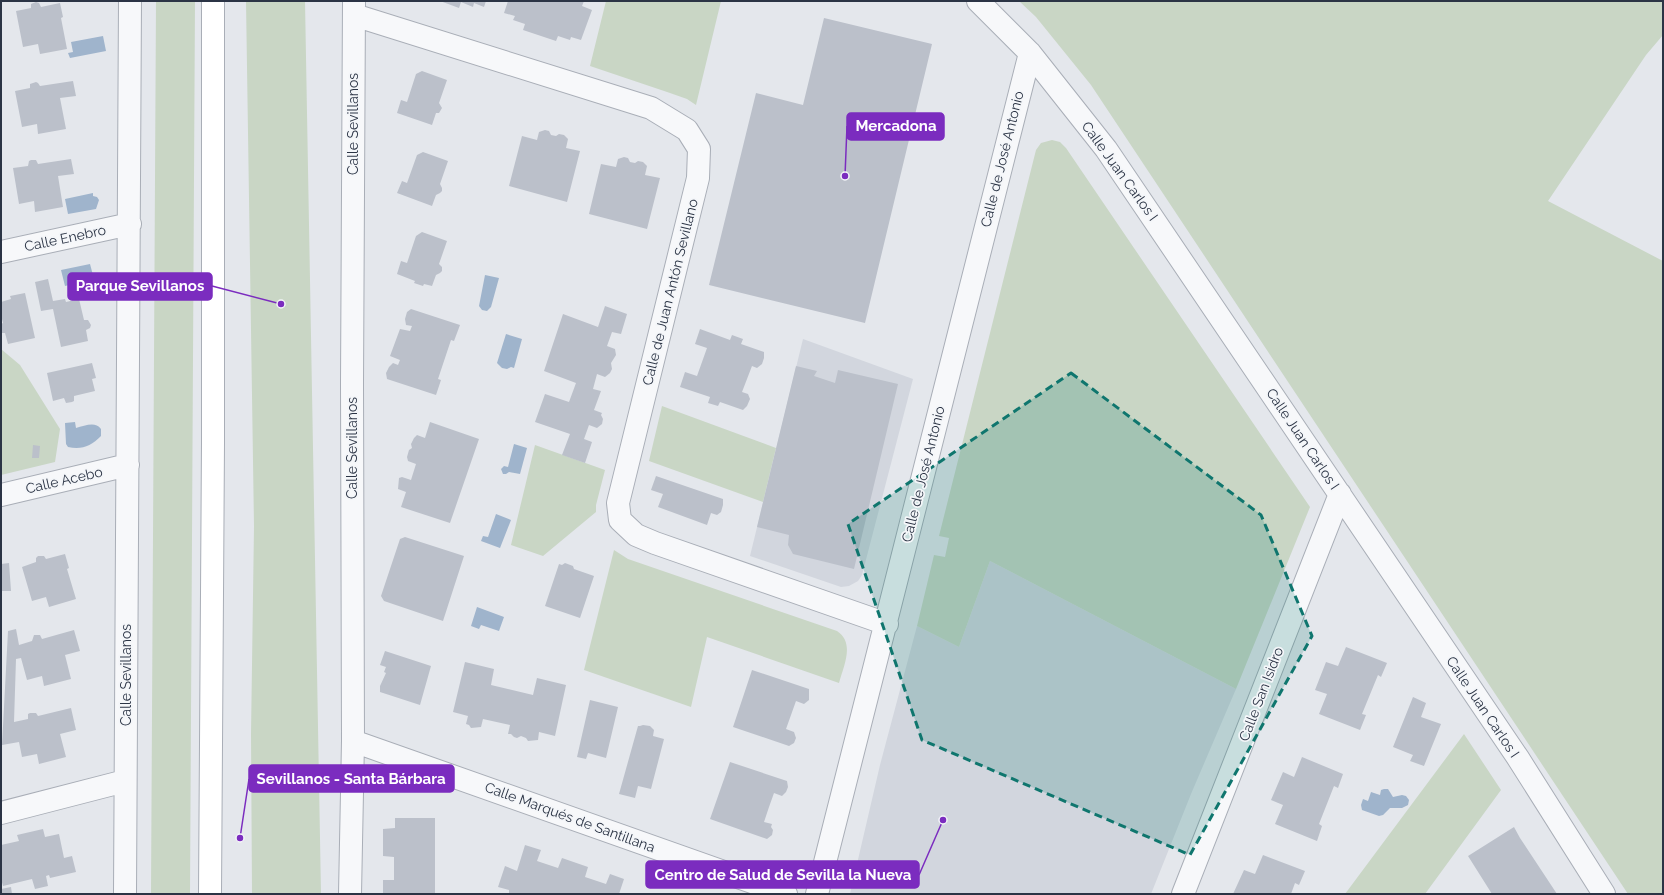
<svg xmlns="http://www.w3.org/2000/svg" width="1664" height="895" viewBox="0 0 1664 895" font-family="Raleway,sans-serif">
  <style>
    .built { fill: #d2d6de }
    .green { fill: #c9d6c5 }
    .water { fill: #9fb4cc }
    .building { fill: #bbc0ca }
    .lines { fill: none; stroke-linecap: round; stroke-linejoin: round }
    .minor-casing { stroke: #a9aeb7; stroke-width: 24 }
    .secondary-casing { stroke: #a9aeb7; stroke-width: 24 }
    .minor { stroke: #f7f8fa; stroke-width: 22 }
    .secondary { stroke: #fff; stroke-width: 22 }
    .marked { fill: #0f766e; fill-opacity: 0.2; stroke: #0f766e; stroke-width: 3; stroke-dasharray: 8 5; stroke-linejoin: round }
    .labels { text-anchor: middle; stroke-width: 3.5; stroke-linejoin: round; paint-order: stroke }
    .street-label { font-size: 14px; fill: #2b3445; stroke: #f4f6f9 }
    .leader { fill: none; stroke: #7b2cbf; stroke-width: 1.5 }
    .callout-dot { fill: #7b2cbf; stroke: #f4f6f9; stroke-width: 1.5 }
    .callout { fill: #7b2cbf; stroke: #7b2cbf; stroke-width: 1.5 }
    .callout-label { font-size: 15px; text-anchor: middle; font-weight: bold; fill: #fff }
  </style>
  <rect width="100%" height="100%" fill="#e4e7ec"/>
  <path class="built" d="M 803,339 L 913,379 L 862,575 L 858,581 L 849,586 L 841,587 L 750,556 Z
    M 990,561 L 1236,689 L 1191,794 L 1151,894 L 850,894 L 880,765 L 917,626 L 959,647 Z"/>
  <path class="green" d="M 156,1 L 195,1 L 190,894 L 151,894 Z
    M 246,1 L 305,1 L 321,894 L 252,894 L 251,734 L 254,526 Z
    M 606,1 L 721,1 L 696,105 L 687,99 L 670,93 L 590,66 Z
    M 1019,1 L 1663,1 L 1663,35 L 1646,55 L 1548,201 L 1663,261 L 1663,894 L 1628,894 L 1091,85 L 1036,17 Z
    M 1052,140 L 1060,142 L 1066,148 L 1310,507 L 1236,689 L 990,561 L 959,647 L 917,626 L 934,555 L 945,557 L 949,538 L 939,536 L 1036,150 L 1041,143 Z
    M 1,349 L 20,365 L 60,429 L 55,462 L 1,475 Z
    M 662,406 L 776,448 L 763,502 L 649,461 Z
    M 535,445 L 605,470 L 596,505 L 596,512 L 543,556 L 511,545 Z
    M 614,550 L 628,559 L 837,631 C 855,643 844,665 839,683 L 707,637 L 691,707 L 584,670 Z
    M 1464,734 L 1501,790 L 1425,894 L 1345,894 Z"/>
  <path class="water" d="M 103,36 L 106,51 L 70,58 L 68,53 L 73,52 L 71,42 Z
    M 93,193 L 93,196 L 97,197 L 99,200 L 96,209 L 68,214 L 65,199 Z
    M 90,264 L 94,279 L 65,286 L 61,270 Z
    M 485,275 L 499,278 L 491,307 L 487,311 L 482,310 L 479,306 Z
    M 506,334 L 522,339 L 514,368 L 511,367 L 507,369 L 502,368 L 497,363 Z
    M 75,422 L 76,428 C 85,426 95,421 101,429 L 101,436 C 91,446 82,450 68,447 L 66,444 L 65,423 Z
    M 514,444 L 527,448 L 520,474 L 509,472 L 506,474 L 503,474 L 501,469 L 504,466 L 508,467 Z
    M 496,514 L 511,520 L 500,548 L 481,541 L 483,536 L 488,537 Z
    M 477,607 L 504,617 L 499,631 L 481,625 L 479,629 L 471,626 Z
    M 1384,789 L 1388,789 L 1393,797 L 1402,795 L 1406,796 L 1409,800 L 1408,805 L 1402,808 L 1390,808 L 1383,815 L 1379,816 L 1362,810 L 1361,805 L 1363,799 L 1368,801 L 1371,792 L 1380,795 L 1381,790 Z"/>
  <path class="building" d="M 440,1 L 486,1 L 484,7 L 474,3 L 473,7 L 461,2 L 459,8 Z
    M 508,1 L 584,1 L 582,6 L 592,10 L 581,40 L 571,37 L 570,40 L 558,36 L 556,41 L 523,30 L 525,24 L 513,20 L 515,16 L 504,13 Z
    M 36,2 L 39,3 L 41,7 L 60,3 L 63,17 L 61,18 L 67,49 L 40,54 L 38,44 L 23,47 L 16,11 L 31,8 L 31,4 Z
    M 824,18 L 932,44 L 865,323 L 709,285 L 756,93 L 803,105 Z
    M 422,71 L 447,80 L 439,103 L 442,108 L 439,113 L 436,113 L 432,125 L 397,113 L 401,100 L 407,102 L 416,74 Z
    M 73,81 L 76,96 L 60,98 L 66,129 L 38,134 L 37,124 L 22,127 L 15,91 L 30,88 L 30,84 L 36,82 L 38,83 L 40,86 Z
    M 545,130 L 549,131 L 551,135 L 556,136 L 559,134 L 564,135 L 568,139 L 566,148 L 580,151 L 567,202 L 509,186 L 522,136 L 537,140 L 539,132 Z
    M 423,152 L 448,161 L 440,184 L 442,188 L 442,191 L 440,193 L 436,195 L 432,206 L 397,193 L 402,181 L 407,183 L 417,155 Z
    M 624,157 L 628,158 L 630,162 L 635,163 L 638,161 L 643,162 L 647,166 L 645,175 L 660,178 L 647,229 L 589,214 L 601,164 L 616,167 L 618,159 Z
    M 71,159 L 74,174 L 58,176 L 63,207 L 35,212 L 34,201 L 19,204 L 13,168 L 28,166 L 29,161 L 31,160 L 36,160 L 38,164 Z
    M 422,232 L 447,241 L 439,264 L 442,267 L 442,271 L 440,273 L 436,275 L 432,286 L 424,284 L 423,286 L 414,283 L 415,281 L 397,274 L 401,261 L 407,263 L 416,236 Z
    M 48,279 L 53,301 L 65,299 L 66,302 L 79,299 L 84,320 L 88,320 L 91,325 L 90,328 L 86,330 L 88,341 L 61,347 L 53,309 L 41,311 L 35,282 Z
    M 25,293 L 35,338 L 8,344 L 5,333 L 1,333 L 1,324 L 3,323 L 1,315 L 1,302 L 11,299 L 10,296 Z
    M 605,306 L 627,314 L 621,334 L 612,332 L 607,346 L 615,349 L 616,355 L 611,363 L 612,369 L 610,373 L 605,377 L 597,374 L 593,389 L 601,391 L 594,410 L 602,413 L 601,415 L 603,419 L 602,424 L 597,428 L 589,425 L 584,439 L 592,442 L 585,463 L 562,455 L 570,434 L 535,422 L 545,394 L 569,402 L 576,383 L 544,371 L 563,314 L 598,327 Z
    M 411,309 L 460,325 L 454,341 L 451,340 L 438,379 L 441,380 L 436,395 L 387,379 L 386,373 L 389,367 L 393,363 L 398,365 L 400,360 L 390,356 L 400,329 L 410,331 L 412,326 L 406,325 L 405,319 L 407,312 Z
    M 700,329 L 730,340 L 732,335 L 743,339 L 741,344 L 764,352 L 764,358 L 762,364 L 757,368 L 752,366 L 742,392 L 748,394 L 750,399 L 747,406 L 743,410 L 720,402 L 718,406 L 708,403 L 710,397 L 680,387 L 685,372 L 697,376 L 707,348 L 695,344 Z
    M 92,363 L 96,378 L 92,379 L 95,391 L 74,396 L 74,401 L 72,402 L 66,403 L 64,398 L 53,401 L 47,373 Z
    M 796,366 L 817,371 L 814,376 L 835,383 L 838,370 L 898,384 L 854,569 L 793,554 L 788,545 L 789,535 L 757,527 Z
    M 430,422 L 479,439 L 450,523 L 401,507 L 406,492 L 398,489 L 399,478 L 402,477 L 411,480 L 416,464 L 408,461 L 407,457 L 409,450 L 412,448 L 411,444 L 414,438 L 417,435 L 425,438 Z
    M 33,445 L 40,446 L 39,458 L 32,458 Z
    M 656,476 L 723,499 L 723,505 L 721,512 L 717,515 L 711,513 L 707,525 L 658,507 L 663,494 L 651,490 Z
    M 405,537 L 464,556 L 443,621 L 384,601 L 381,596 L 400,539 Z
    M 65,554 L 69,568 L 67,569 L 76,599 L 49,607 L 46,597 L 32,601 L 22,567 L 36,562 L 36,558 L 38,556 L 44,556 L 46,559 Z
    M 9,563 L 11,591 L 1,591 L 1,564 Z
    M 565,563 L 573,566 L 574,569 L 594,576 L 580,618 L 545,606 L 559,564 L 562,565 Z
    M 16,629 L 19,645 L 32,641 L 34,635 L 40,635 L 42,639 L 74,630 L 80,651 L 65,655 L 71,679 L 44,686 L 42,676 L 27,680 L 21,658 L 16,659 L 14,722 L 28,719 L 28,714 L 30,713 L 36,713 L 38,716 L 71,708 L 76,730 L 60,734 L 66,757 L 39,764 L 37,754 L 22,757 L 19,742 L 2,745 L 8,631 Z
    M 1346,647 L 1387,663 L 1381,677 L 1378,675 L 1362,714 L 1366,715 L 1360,730 L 1319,714 L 1327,694 L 1315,690 L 1326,662 L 1338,666 Z
    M 385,651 L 431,666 L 420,705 L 380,692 L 380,686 L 386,673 L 384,672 L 386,667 L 380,665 Z
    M 465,662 L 494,669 L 491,685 L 533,695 L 537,678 L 566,685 L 555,736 L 539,732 L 538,740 L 528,741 L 526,738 L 521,736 L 517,738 L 514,737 L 511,734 L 508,734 L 510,725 L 483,719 L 481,727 L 471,728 L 469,725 L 466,724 L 468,716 L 453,712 Z
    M 752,670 L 809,689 L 809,700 L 804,704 L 796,701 L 786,729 L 794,732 L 796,738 L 794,743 L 789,746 L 733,727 Z
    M 1413,697 L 1426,703 L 1421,717 L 1441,724 L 1424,766 L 1410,761 L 1413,755 L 1393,747 Z
    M 590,700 L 618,707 L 606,758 L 588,753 L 586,759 L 577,757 Z
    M 643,725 L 650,726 L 654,730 L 653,736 L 664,739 L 651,789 L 638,786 L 635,798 L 619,794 L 638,726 L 640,726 Z
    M 1302,757 L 1343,774 L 1338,788 L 1334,786 L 1319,824 L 1322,826 L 1317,841 L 1275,824 L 1283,805 L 1271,800 L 1283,772 L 1294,777 Z
    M 730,762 L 787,781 L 788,787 L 786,792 L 782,796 L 774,793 L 769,807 L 764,822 L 772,824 L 771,827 L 773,830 L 772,835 L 767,839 L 710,819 Z
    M 395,818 L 435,818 L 435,894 L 383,894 L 383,880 L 394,880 L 394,857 L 383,856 L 383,829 L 395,828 Z
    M 1514,827 L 1520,838 L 1557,894 L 1492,894 L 1468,856 Z
    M 43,829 L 45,837 L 59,834 L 64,858 L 72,856 L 76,872 L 50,878 L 49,875 L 46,876 L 48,886 L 35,889 L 32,879 L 3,886 L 1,879 L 1,845 L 19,841 L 17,835 Z
    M 525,845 L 541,850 L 537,861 L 558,868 L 562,858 L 588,867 L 585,877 L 606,884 L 610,874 L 624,879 L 619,894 L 509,893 L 509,890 L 498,887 L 505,866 L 517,871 Z
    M 1263,855 L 1305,871 L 1299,885 L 1295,883 L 1291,894 L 1233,894 L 1244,870 L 1255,874 Z
    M 11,887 L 12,894 L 1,894 L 1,889 Z"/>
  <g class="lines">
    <defs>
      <path id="minor" d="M 978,1 L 1030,53 L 1106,149 L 1518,758 L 1604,894
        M 354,15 L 651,108 L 687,130 L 699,149 L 698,178 L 618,503 L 620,520 L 636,535 L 655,543 L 887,624
        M 1,252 L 130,224
        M 1,495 L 128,465
        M 353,741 L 786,894
        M 1,813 L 125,781
        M 125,894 L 130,1
        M 350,894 L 353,741 L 352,384 L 354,1
        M 817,894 C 889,614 958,333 1030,53
        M 1183,894 L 1340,494"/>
      <path id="secondary" d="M 210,894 L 213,443 L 213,1"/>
    </defs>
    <use href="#minor" class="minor-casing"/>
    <use href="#secondary" class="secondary-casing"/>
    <use href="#minor" class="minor"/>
    <use href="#secondary" class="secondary"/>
  </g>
  <path class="marked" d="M 1071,373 L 1261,515 L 1312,636 L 1190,855 L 922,740 L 848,524 Z"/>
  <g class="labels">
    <g class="street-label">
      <text transform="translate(353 124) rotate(-90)" y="5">Calle Sevillanos</text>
      <text transform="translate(1002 159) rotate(-76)" y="5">Calle de José Antonio</text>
      <text transform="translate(1120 171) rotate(54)" y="5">Calle Juan Carlos I</text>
      <text transform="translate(65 238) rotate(-12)" y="5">Calle Enebro</text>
      <text transform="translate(670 292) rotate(-76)" y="5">Calle de Juan Antón Sevillano</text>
      <text transform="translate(1303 439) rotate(56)" y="5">Calle Juan Carlos I</text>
      <text transform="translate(352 448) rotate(-90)" y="5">Calle Sevillanos</text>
      <text transform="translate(923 474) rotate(-76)" y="5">Calle de José Antonio</text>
      <text transform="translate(64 480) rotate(-13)" y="5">Calle Acebo</text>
      <text transform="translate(126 675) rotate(-90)" y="5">Calle Sevillanos</text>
      <text transform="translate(1261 694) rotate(-69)" y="5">Calle San Isidro</text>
      <text transform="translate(1483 707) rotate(56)" y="5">Calle Juan Carlos I</text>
      <text transform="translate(570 817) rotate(20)" y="5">Calle Marqués de Santillana</text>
    </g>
  </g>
  <path class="leader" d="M845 176L847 126M281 304L212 286M240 838L249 779M943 820L919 875"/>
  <g class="callout-dot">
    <circle cx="845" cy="176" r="4"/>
    <circle cx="281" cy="304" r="4"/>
    <circle cx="240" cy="838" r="4"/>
    <circle cx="943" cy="820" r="4"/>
  </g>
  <g class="callout">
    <rect x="847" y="113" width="97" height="27" rx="4"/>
    <rect x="68" y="273" width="144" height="27" rx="4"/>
    <rect x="249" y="765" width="205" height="27" rx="4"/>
    <rect x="646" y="861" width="273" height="27" rx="4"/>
  </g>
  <g class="callout-label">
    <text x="896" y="131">Mercadona</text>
    <text x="140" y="291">Parque Sevillanos</text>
    <text x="351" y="784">Sevillanos - Santa Bárbara</text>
    <text x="783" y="880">Centro de Salud de Sevilla la Nueva</text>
  </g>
  <rect width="1664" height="895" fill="none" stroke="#2b3445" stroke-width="4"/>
</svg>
